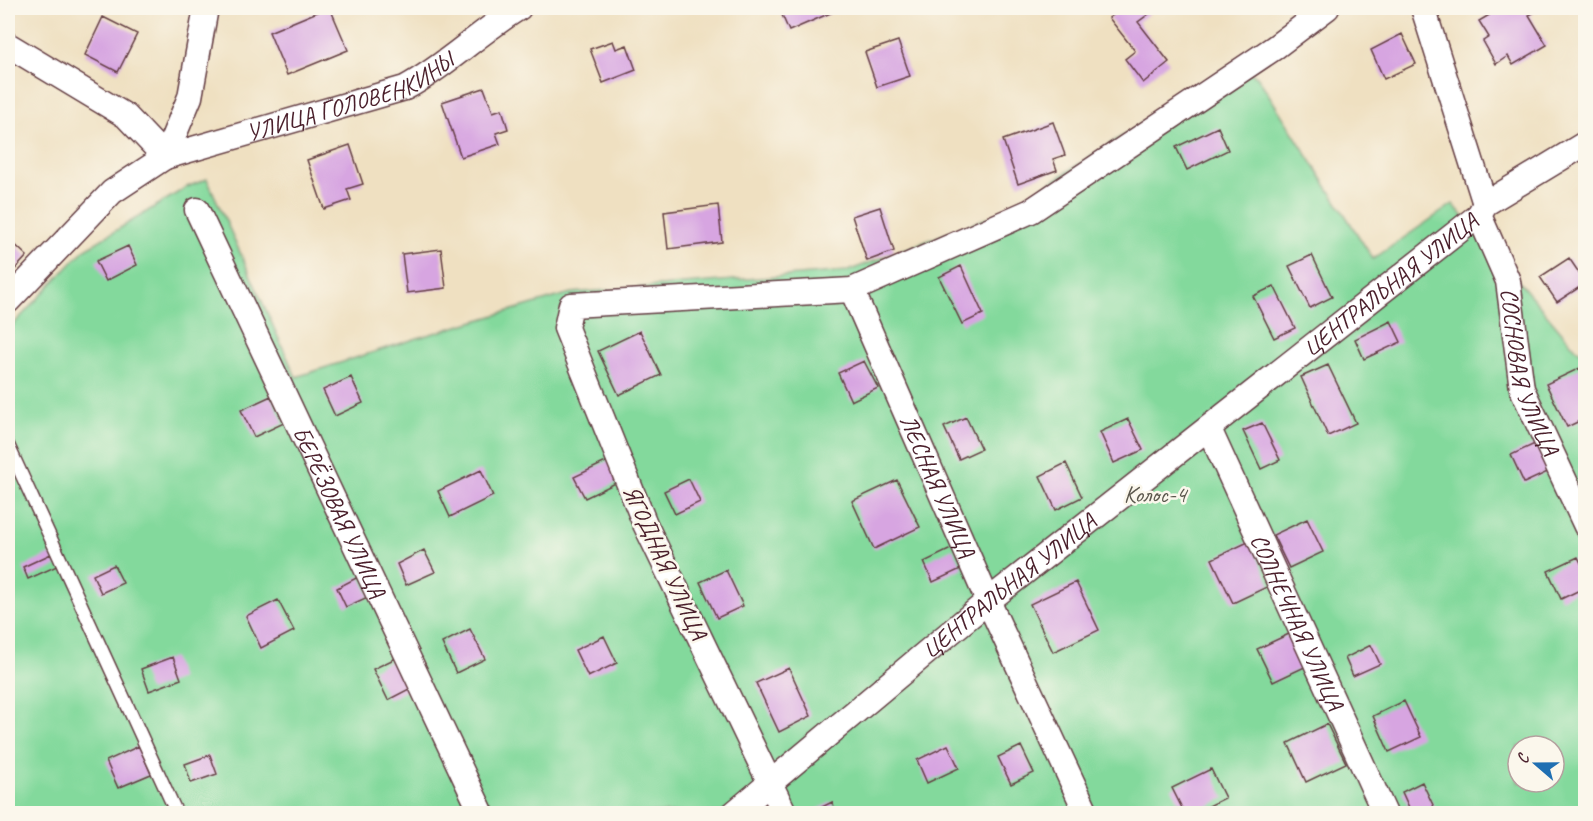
<svg xmlns="http://www.w3.org/2000/svg" width="1593" height="821" viewBox="0 0 1593 821" font-family="Caveat,sans-serif">
  <style>
    .green { fill: #83d99c; stroke: #667c64; stroke-width: 1.5; fill-rule: evenodd }
    .building { fill: #d7a5e1 }
    .lines { fill: none; stroke-linecap: round; stroke-linejoin: round }
    .lane-casing { stroke: #633c42; stroke-width: 15 }
    .street-casing { stroke: #633c42; stroke-width: 27 }
    .lane { stroke: #fff; stroke-width: 12 }
    .street { stroke: #fff; stroke-width: 24 }
    .labels { text-anchor: middle; stroke-width: 5; stroke-linejoin: round; paint-order: stroke }
    .street-label { font-size: 24px; fill: #4a1f2b; stroke: #fbf7ec }
    .park-label { font-size: 24px; fill: #5b574d; stroke: #fbf7ec }
  </style>
  <rect width="100%" height="100%" fill="#fbf7ec"/>
  <filter id="ink" filterUnits="userSpaceOnUse"><feTurbulence type="fractalNoise" baseFrequency=".0167" numOctaves="2"/><feDisplacementMap in="SourceGraphic" scale="12" xChannelSelector="R" yChannelSelector="G"/><feConvolveMatrix kernelMatrix="1 2 1 2 8 2 1 2 1" color-interpolation-filters="sRGB"/></filter>
  <filter id="wash" filterUnits="userSpaceOnUse"><feTurbulence type="fractalNoise" baseFrequency=".008" numOctaves="4" result="noise"/><feDisplacementMap in="SourceGraphic" scale="24" xChannelSelector="R" yChannelSelector="G"/><feGaussianBlur stdDeviation="1.35" result="paint"/><feColorMatrix in="noise" values="0 0 0 0 0 0 0 0 0 0 0 0 0 0 0 0 0 1.4 0 .05"/><feComposite in="paint" operator="in"/></filter>
  <g filter="url(#wash)">
    <rect width="100%" height="100%" fill="#efe0c1"/>
    <path class="green" d="M 1232,65 L 1257,76 L 1373,259 L 1453,204 L 1576,349 L 1585,355 L 1585,813 L 8,813 L 8,330 L 84,250 L 187,187 L 207,179 L 296,377 L 424,336 L 571,293 L 848,271 L 1008,210 ZM 1518,746 L 1554,746 L 1554,782 L 1518,782 Z"/>
    <g id="blocks">
      <path class="building" d="M 327,8 L 330,8 L 348,50 L 287,75 L 269,32 Z
        M 779,8 L 834,8 L 835,11 L 789,31 Z
        M 1123,8 L 1157,8 L 1138,22 L 1169,62 L 1143,83 L 1125,59 L 1135,51 L 1109,18 Z
        M 1501,8 L 1543,8 L 1529,15 L 1547,45 L 1513,65 L 1508,56 L 1496,64 L 1483,41 L 1489,37 L 1479,21 Z
        M 103,17 L 137,34 L 118,72 L 85,55 Z
        M 1402,34 L 1416,64 L 1384,79 L 1371,50 Z
        M 613,41 L 616,49 L 627,45 L 636,70 L 603,83 L 590,49 Z
        M 898,41 L 910,76 L 877,87 L 865,52 Z
        M 484,88 L 493,112 L 502,109 L 508,129 L 496,133 L 500,144 L 461,157 L 442,102 Z
        M 1053,122 L 1065,155 L 1053,159 L 1057,170 L 1018,184 L 1003,140 Z
        M 1218,127 L 1228,150 L 1187,170 L 1176,147 Z
        M 350,145 L 363,184 L 347,189 L 351,200 L 324,209 L 307,160 Z
        M 718,205 L 722,242 L 668,249 L 664,212 Z
        M 880,207 L 894,251 L 867,261 L 852,216 Z
        M 8,238 L 27,256 L 8,277 Z
        M 128,246 L 137,265 L 106,281 L 96,261 Z
        M 441,249 L 446,288 L 407,293 L 402,254 Z
        M 1312,255 L 1332,297 L 1310,308 L 1289,266 Z
        M 1569,258 L 1586,283 L 1557,302 L 1540,277 Z
        M 961,266 L 983,314 L 962,324 L 939,277 Z
        M 1274,286 L 1295,328 L 1274,338 L 1253,296 Z
        M 1391,321 L 1401,342 L 1364,359 L 1355,339 Z
        M 640,331 L 661,375 L 619,395 L 598,351 Z
        M 864,361 L 878,388 L 851,401 L 838,373 Z
        M 1328,365 L 1356,423 L 1328,436 L 1301,377 Z
        M 1580,368 L 1586,380 L 1586,418 L 1567,427 L 1546,384 Z
        M 351,377 L 363,403 L 335,416 L 323,390 Z
        M 271,396 L 284,423 L 254,437 L 241,410 Z
        M 966,417 L 981,449 L 959,459 L 944,427 Z
        M 1128,419 L 1143,450 L 1114,463 L 1100,432 Z
        M 1262,423 L 1280,460 L 1261,469 L 1243,431 Z
        M 1539,442 L 1552,470 L 1524,483 L 1511,455 Z
        M 612,459 L 622,480 L 585,498 L 574,477 Z
        M 1066,463 L 1082,497 L 1056,510 L 1040,476 Z
        M 481,470 L 493,496 L 450,517 L 438,491 Z
        M 689,479 L 700,502 L 675,514 L 664,491 Z
        M 897,480 L 920,527 L 874,549 L 852,501 Z
        M 1307,519 L 1323,552 L 1289,568 L 1273,535 Z
        M 1250,541 L 1271,585 L 1233,603 L 1212,559 Z
        M 953,548 L 963,568 L 933,582 L 924,562 Z
        M 424,550 L 435,572 L 406,585 L 397,564 Z
        M 51,554 L 57,566 L 28,579 L 23,567 Z
        M 1578,557 L 1586,573 L 1586,587 L 1561,599 L 1548,571 Z
        M 114,565 L 123,583 L 101,593 L 93,575 Z
        M 726,570 L 743,606 L 717,618 L 700,582 Z
        M 360,576 L 370,596 L 346,607 L 337,588 Z
        M 1076,582 L 1099,630 L 1053,652 L 1030,604 Z
        M 278,600 L 294,631 L 261,648 L 246,616 Z
        M 470,629 L 485,659 L 456,673 L 442,643 Z
        M 1291,633 L 1307,666 L 1273,682 L 1257,649 Z
        M 604,636 L 617,663 L 588,677 L 575,650 Z
        M 1371,645 L 1380,664 L 1353,676 L 1345,658 Z
        M 173,657 L 181,679 L 149,691 L 141,669 Z
        M 398,657 L 413,687 L 388,700 L 373,669 Z
        M 789,668 L 811,716 L 779,732 L 756,683 Z
        M 1404,701 L 1421,737 L 1389,752 L 1373,716 Z
        M 1327,724 L 1346,763 L 1306,782 L 1288,743 Z
        M 948,745 L 959,768 L 927,783 L 917,760 Z
        M 139,746 L 151,774 L 118,788 L 106,761 Z
        M 1021,746 L 1034,773 L 1011,784 L 998,757 Z
        M 210,755 L 217,774 L 191,783 L 185,764 Z
        M 1211,769 L 1225,798 L 1193,814 L 1185,814 L 1172,788 Z
        M 1422,782 L 1434,807 L 1420,814 L 1412,814 L 1402,792 Z
        M 832,802 L 837,814 L 808,814 Z
        M 465,804 L 470,814 L 447,814 Z"/>
    </g>
  </g>
  <g filter="url(#ink)">
    <use href="#blocks" fill-opacity="0" stroke="#633c42" stroke-width="1.5"/>
    <g class="lines">
      <defs>
        <path id="lane" d="M 8,445 L 177,814"/>
        <g id="street">
          <path d="M 1423,8 L 1485,204"/>
          <path d="M 8,45 L 126,116 L 165,157"/>
          <path id="s1" d="M 165,157 L 405,88 C 446,66 479,32 519,8"/>
          <path id="s2" d="M 197,210 L 482,814"/>
          <path id="s3" d="M 1479,215 L 1508,281 L 1522,389 L 1586,526"/>
          <path id="s4" d="M 852,290 L 988,601 L 1087,814"/>
          <path d="M 8,301 L 112,192 L 165,157 L 190,97 L 206,8"/>
          <path id="s5" d="M 1209,429 L 1385,814"/>
          <path id="s6" d="M 733,814 L 988,601 L 1479,215 L 1485,204 L 1586,143"/>
          <path d="M 785,814 L 645,524 L 566,328 L 571,305 L 852,290 L 1031,211 L 1274,48 L 1327,8"/>
        </g>
      </defs>
      <use href="#lane" class="lane-casing"/>
      <use href="#street" class="street-casing"/>
      <use href="#lane" class="lane"/>
      <use href="#street" class="street"/>
    </g>
  </g>
  <g class="labels">
    <g class="street-label">
      <text dy="8" stroke="none"><textPath href="#s1" startOffset="195">УЛИЦА ГОЛОВЕНКИНЫ</textPath></text>
      <text dy="8" stroke="none"><textPath href="#s6" startOffset="844">ЦЕНТРАЛЬНАЯ УЛИЦА</textPath></text>
      <text dy="8" stroke="none"><textPath href="#s3" startOffset="166">СОСНОВАЯ УЛИЦА</textPath></text>
      <text dy="8" stroke="none"><textPath href="#s4" startOffset="214">ЛЕСНАЯ УЛИЦА</textPath></text>
      <text dy="8" stroke="none"><textPath href="#s2" startOffset="334">БЕРЁЗОВАЯ УЛИЦА</textPath></text>
      <text transform="translate(665 562) rotate(65)" y="8">ЯГОДНАЯ УЛИЦА</text>
      <text dy="8" stroke="none"><textPath href="#s6" startOffset="358">ЦЕНТРАЛЬНАЯ УЛИЦА</textPath></text>
      <text dy="8" stroke="none"><textPath href="#s5" startOffset="212">СОЛНЕЧНАЯ УЛИЦА</textPath></text>
    </g>
    <g class="park-label">
      <text x="1155" y="502">Колос-4</text>
    </g>
  </g>
  <rect width="1593" height="821" fill="none" stroke="#fbf7ec" stroke-width="30"/>
  <g transform="translate(1536 764) rotate(290)"><circle r="28" fill="#fbf7ec" stroke="#b4a19f" stroke-width="1.5"/>
  <path d="M0-4.5L10 22L0 15L-10 22Z" fill="#1f6fb2"/>
  <text y="-9" font-size="16" font-weight="bold" text-anchor="middle" fill="#4a1f2b">С</text>
  </g>
</svg>
